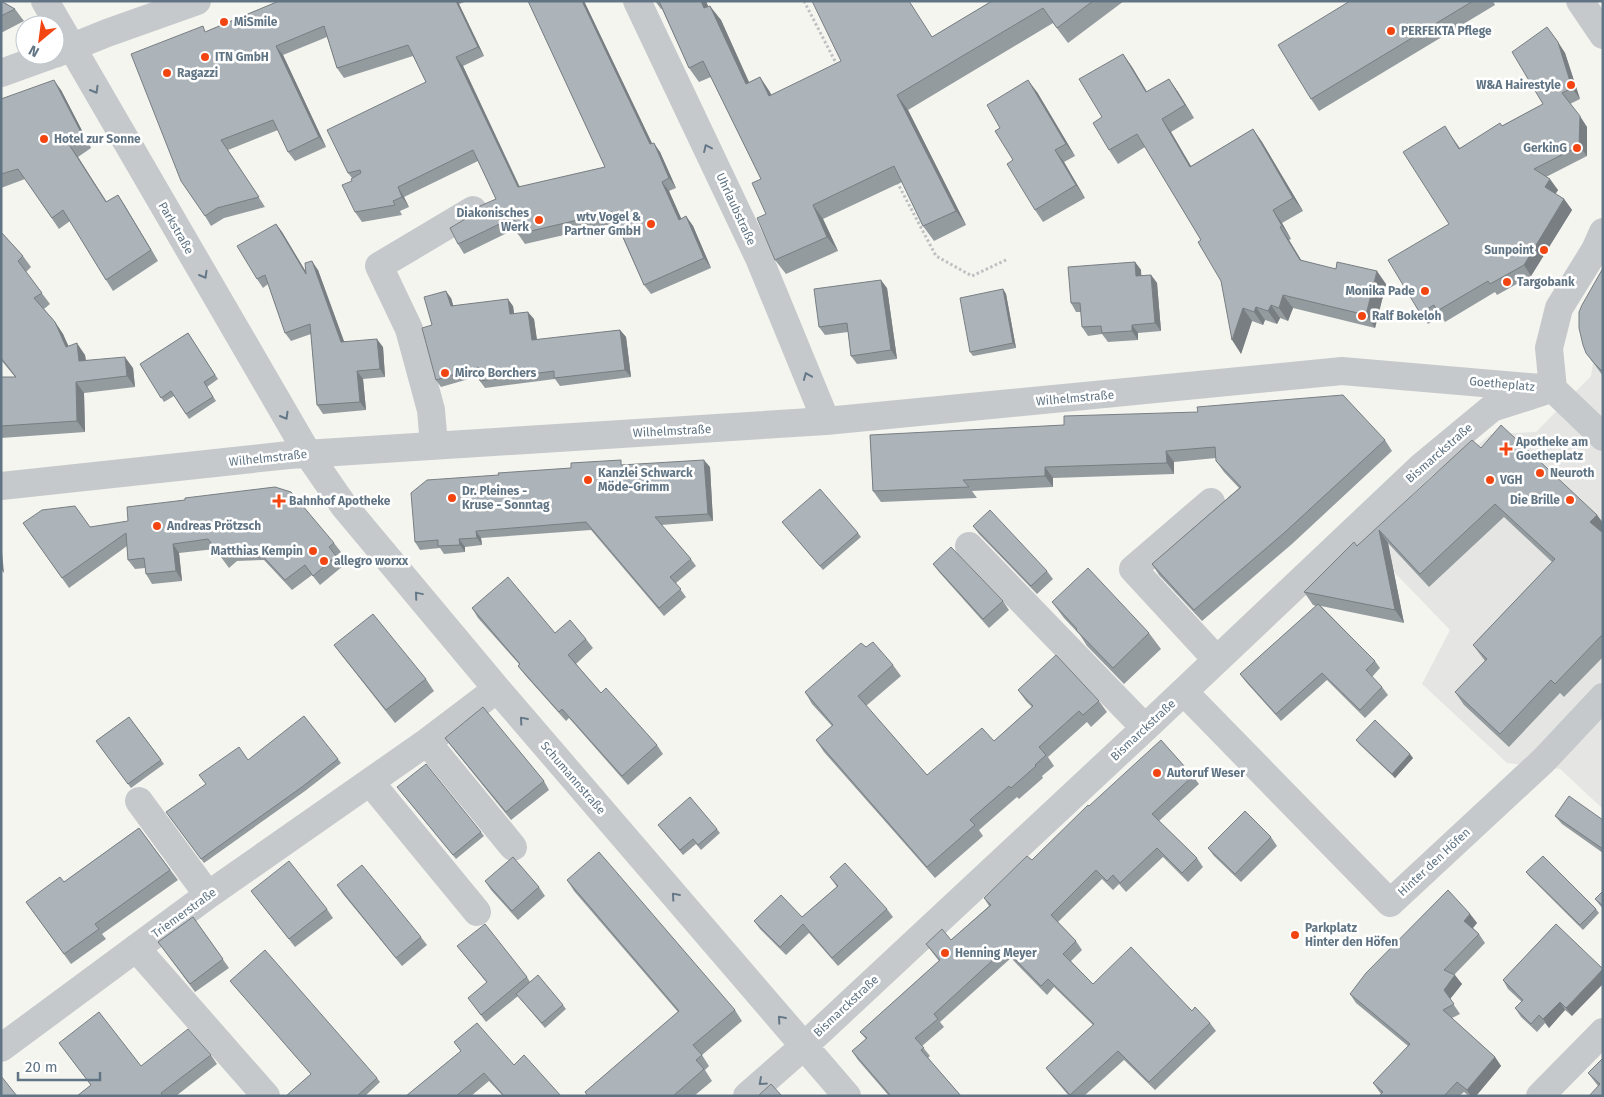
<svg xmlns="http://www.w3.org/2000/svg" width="1604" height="1097" viewBox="0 0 1604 1097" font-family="'Fira Sans',sans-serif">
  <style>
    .built { fill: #e5e6e3 }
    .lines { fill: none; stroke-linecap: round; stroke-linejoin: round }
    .path { stroke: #bec0c2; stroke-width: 3; stroke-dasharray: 2.5 2.5; stroke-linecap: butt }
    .minor { stroke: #c6c9cc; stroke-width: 28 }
    .wall { fill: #949b9f }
    .shaded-wall { fill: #787e82 }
    .building { fill: #acb4b9; stroke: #787e82 }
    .oneway { stroke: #657888 }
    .poi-dot { fill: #f34511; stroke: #fff; stroke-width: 2 }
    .labels { text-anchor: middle; stroke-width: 5; stroke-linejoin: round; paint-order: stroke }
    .poi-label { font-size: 12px; font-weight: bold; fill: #607484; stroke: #fff; text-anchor: start }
    .street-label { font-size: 12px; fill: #607484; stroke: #fff }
  </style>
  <rect width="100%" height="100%" fill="#f5f5f0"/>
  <path class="built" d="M 1603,310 L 1603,809 L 1560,769 L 1507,763 L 1422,684 L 1450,630 L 1364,541 L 1491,434 L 1536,432 L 1591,376 L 1600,314 Z"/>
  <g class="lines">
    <path class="path" d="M 804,1 L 838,67
      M 897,182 L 936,256 L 972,276 L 1008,259"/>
    <path class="minor" d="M 45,1 L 308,454 L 344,506 L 497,689 L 847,1096
      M 637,1 L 759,258 L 826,421
      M 1580,1 L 1603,35
      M 55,54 L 107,33 L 197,1
      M 1,73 L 51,55
      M 1553,389 L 1549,348 L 1559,308 L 1595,250 L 1603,232
      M 1553,389 L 1603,437
      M 434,445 L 431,410 L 409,329 L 379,266 L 473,210
      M 1,486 L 289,455 L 826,421 L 1342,371 L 1553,389
      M 1211,502 L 1133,569 L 1217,660
      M 969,546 L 1145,728
      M 1184,692 L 1390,903 L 1544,760 L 1603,697
      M 427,742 L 513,847
      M 370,782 L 477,912
      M 139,801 L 208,895
      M 136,948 L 266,1096
      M 1,1048 L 208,895 L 427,742 L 497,689
      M 747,1096 L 804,1046 L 1145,728 L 1422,466 L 1492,408 L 1542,392
      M 1540,1096 L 1603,1032"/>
  </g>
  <path class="wall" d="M 1,1 L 15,9 L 24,21 L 1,33 Z
    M 279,1 L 467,1 L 459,4 L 484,56 L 463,66 L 520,187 L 605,167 L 528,1 L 584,1 L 652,143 L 660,152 L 676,188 L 669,191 L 681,219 L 686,216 L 693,226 L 711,268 L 651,294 L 644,285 L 616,223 L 525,244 L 518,234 L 517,228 L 464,254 L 458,244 L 474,214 L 496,199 L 478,161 L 404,197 L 409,207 L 400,211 L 402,215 L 362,222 L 355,212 L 352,178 L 348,173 L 426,82 L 413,56 L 344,78 L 337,68 L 327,37 L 283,55 L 326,147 L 295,161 L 288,152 L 278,130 L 228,150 L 265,207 L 224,218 L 211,226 L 205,216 L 207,31 Z
    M 655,1 L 706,1 L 708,7 L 721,20 L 749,82 L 760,77 L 771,95 L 932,37 L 992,1 L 1124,1 L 1068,43 L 1053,23 L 908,110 L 966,225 L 934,241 L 923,226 L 902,182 L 823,219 L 838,251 L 786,274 L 775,260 L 766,214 L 761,179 L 711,77 L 699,82 L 689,68 L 662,9 L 661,9 Z
    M 1350,1 L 1493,1 L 1495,5 L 1319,111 L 1311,99 Z
    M 1547,27 L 1565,53 L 1580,99 L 1570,104 L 1587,127 L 1587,156 L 1546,177 L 1558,190 L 1555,194 L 1564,199 L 1572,210 L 1531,276 L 1497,295 L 1495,292 L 1445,322 L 1441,316 L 1428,324 L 1420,313 L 1449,224 L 1452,137 L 1460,148 L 1543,104 Z
    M 1123,54 L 1132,67 L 1147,92 L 1169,79 L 1178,92 L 1194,118 L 1171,132 L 1191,166 L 1253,129 L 1262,142 L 1303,211 L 1282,223 L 1291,239 L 1289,240 L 1301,260 L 1386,284 L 1375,328 L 1293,308 L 1288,321 L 1280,318 L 1277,324 L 1265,320 L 1263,325 L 1252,321 L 1241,354 L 1221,281 L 1201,240 L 1145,147 L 1118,164 L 1109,150 L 1102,117 Z
    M 61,90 L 91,148 L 78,157 L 107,202 L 118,195 L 125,206 L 158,261 L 113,291 L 106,280 L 70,221 L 59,229 L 25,179 L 1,188 L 1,99 Z
    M 1037,92 L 1075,156 L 1064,162 L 1085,198 L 1043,222 L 1035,210 L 1013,160 L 1000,128 Z
    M 276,224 L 282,232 L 306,272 L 318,270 L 344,341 L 383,347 L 385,377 L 363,379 L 366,410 L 323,414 L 317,405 L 311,334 L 291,341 L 285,333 L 268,284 L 263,288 L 257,279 Z
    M 1,232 L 23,256 L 31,267 L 26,272 L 50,304 L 44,309 L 55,322 L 63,334 L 68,346 L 85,355 L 86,360 L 133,368 L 135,387 L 84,393 L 85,432 L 1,438 L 1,377 L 15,377 L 1,360 Z
    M 1135,262 L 1141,270 L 1141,276 L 1151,275 L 1157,283 L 1161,331 L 1138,333 L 1138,340 L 1108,342 L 1102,334 L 1088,336 L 1082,327 L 1081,312 L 1076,312 L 1071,303 Z
    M 1603,268 L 1603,376 L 1586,353 Z
    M 887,288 L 897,359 L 857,364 L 851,356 L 848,332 L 825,335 L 819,327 Z
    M 1003,289 L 1006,294 L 1016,348 L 973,356 L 970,352 Z
    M 451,298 L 453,306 L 513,306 L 514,313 L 534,319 L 537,340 L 620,330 L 626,337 L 631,377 L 560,386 L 555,379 L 485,388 L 480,381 L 479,376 L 441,387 L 436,380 L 432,325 Z
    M 188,333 L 218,379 L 207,387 L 216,401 L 189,419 L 174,396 L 164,402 L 140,364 Z
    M 870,435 L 1385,440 L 1392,451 L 1292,544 L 1202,621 L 1159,575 L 1152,564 L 1239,488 L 1224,472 L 1216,461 L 1216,458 L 1174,462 L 1174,474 L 1053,478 L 1053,487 L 972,491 L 977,498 L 881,502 L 873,491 Z
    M 1481,448 L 1597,515 L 1603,523 L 1603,531 L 1602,532 L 1603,533 L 1603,657 L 1564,697 L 1560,693 L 1509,747 L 1464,705 L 1455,692 L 1485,661 L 1473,645 L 1552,562 L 1504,517 L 1429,587 L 1388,543 L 1404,623 L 1321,606 L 1375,661 L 1380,668 L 1372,677 L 1382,687 L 1388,695 L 1365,718 L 1327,680 L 1281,721 L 1246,682 L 1240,674 L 1316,606 L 1313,605 L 1304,592 L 1357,546 Z
    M 624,465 L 710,467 L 713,521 L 661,525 L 691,559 L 696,566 L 676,583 L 686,597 L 664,616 L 591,530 L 481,538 L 482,545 L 465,547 L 465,552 L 444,554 L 440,548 L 420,550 L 415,542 L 499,475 Z
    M 782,522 L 858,533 L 861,537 L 823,570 Z
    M 23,523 L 90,527 L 334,543 L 341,552 L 336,556 L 343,566 L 320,585 L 312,575 L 292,590 L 264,560 L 237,561 L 229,568 L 215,549 L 179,553 L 182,581 L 152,584 L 146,574 L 145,568 L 135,569 L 128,560 L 127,546 L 69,588 Z
    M 973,526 L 1047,571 L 1053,579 L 1037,594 L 979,534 Z
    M 933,564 L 1003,601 L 1009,610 L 989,628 L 939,572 Z
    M 1052,602 L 1149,633 L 1161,649 L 1124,684 L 1087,646 L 1080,635 L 1064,618 Z
    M 472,608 L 555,633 L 586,639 L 593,648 L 576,664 L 601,693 L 657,745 L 663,754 L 628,785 L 569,718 L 566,721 L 525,675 L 518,666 L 519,664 L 478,618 Z
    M 334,645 L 426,679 L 434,691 L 395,723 L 343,657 Z
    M 866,647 L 893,665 L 901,676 L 866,706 L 927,775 L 994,741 L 1032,707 L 1026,701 L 1018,690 L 1099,701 L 1107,712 L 1091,727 L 1087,722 L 1048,757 L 1054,766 L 1042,776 L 1043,778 L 1019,799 L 1017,797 L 979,830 L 983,836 L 935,878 L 824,752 L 816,740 L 832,726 L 812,704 L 805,692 Z
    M 129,717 L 164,764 L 131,788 L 96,741 Z
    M 445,738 L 544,781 L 549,790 L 511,820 L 451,746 Z
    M 1356,740 L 1413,758 L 1395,778 L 1359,744 Z
    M 338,759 L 341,763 L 305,791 L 204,863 L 166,812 L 248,760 Z
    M 1193,776 L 1199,784 L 1159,821 L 1197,858 L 1203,867 L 1188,882 L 1163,857 L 1126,892 L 1119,884 L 1113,890 L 1102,879 L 1058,922 L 1076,941 L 1082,950 L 1071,961 L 1093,984 L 1192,1011 L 1210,1023 L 1216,1031 L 1155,1090 L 1124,1060 L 1084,1096 L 1069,1096 L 1052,1076 L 1046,1068 L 1093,1025 L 1054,987 L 1047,995 L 1011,958 L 940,1022 L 944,1027 L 922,1046 L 930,1056 L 928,1058 L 961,1096 L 889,1096 L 858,1060 L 852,1051 L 866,1039 L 860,1032 L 939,961 L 932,952 L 926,944 L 951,940 L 989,906 L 984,898 L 1032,860 L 1089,806 Z
    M 400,791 L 481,832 L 484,836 L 456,859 Z
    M 1555,816 L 1603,820 L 1603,853 L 1562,824 Z
    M 658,825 L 717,829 L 720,833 L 701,850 L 696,844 L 683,855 Z
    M 139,828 L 178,880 L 102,934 L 106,939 L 71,964 L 26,902 L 64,882 Z
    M 1271,837 L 1277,846 L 1241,882 L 1214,856 L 1208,848 Z
    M 1526,872 L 1596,909 L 1599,913 L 1583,930 L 1529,876 Z
    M 830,877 L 887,909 L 893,917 L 838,966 L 809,933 L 786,955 L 760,929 L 754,921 L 802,917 L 837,887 Z
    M 567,880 L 735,1010 L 742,1021 L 702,1055 L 709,1066 L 705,1070 L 712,1081 L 694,1096 L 588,1096 L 585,1092 L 678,1012 L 574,891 Z
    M 485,881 L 539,887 L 545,896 L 518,920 L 491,890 Z
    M 337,885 L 421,937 L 427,945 L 402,966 L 343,894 Z
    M 251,891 L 327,909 L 333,918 L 295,947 Z
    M 1603,891 L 1603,909 L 1595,899 Z
    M 1470,914 L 1477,923 L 1473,928 L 1479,934 L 1485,943 L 1454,975 L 1462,984 L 1450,999 L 1460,1014 L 1452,1018 L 1495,1057 L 1501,1066 L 1476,1096 L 1469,1096 L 1464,1092 L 1459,1096 L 1379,1096 L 1381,1094 L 1373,1083 L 1408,1046 L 1356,1003 L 1350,994 Z
    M 193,917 L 229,968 L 195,992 L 158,942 Z
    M 1556,924 L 1572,1016 L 1565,1010 L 1549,1028 L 1545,1023 L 1537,1032 L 1521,1017 L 1515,1008 L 1522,1002 L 1508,989 L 1503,980 Z
    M 457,946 L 527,977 L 530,982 L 563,1005 L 566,1009 L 545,1028 L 518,996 L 486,1022 L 468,998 L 487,983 Z
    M 230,981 L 377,1078 L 380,1082 L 365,1096 L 286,1096 L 311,1074 Z
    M 454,1042 L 514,1065 L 561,1096 L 503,1096 L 489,1081 L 471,1096 L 406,1096 L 461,1051 Z
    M 59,1043 L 141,1066 L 211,1055 L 217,1064 L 176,1096 L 77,1096 L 91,1085 Z
    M 1603,1058 L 1603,1096 L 1598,1086 L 1595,1082 L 1588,1073 Z"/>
  <path class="shaded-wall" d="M 456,1 L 458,1 L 459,4 L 484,56 L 478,47 Z
    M 582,1 L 584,1 L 657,154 L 650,144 Z
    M 701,1 L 706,1 L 715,23 L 704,8 Z
    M 710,6 L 721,20 L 756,98 L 746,84 Z
    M 1558,42 L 1565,53 L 1580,99 L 1572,88 Z
    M 276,46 L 283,55 L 326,147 L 319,137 Z
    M 1123,54 L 1132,67 L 1155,105 L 1146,92 Z
    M 456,57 L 463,66 L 524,197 L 518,187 Z
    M 760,77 L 770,92 L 779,111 L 769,96 Z
    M 1169,79 L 1178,92 L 1194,118 L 1185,105 Z
    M 54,80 L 61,90 L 91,148 L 84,138 Z
    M 1028,80 L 1037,92 L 1075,156 L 1066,144 Z
    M 897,95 L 908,110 L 966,225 L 956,211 Z
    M 1580,116 L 1587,127 L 1587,156 L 1579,146 Z
    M 1162,119 L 1171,132 L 1199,180 L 1190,167 Z
    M 1253,129 L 1262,142 L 1303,211 L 1293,198 Z
    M 654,143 L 660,152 L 676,188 L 669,178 Z
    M 70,146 L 78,157 L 113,213 L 106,202 Z
    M 1055,150 L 1064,162 L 1085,198 L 1076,185 Z
    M 1550,179 L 1558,190 L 1553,198 L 1545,187 Z
    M 662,182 L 669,191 L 686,229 L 679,220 Z
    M 398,187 L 404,197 L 409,207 L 402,197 Z
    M 118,195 L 125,206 L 158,261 L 151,250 Z
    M 1564,199 L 1572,210 L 1531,276 L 1524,265 Z
    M 813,205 L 823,219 L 838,251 L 827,237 Z
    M 1273,210 L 1282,223 L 1291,239 L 1282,226 Z
    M 686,216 L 693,226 L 711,268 L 704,258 Z
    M 276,224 L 282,232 L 312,282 L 306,274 Z
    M 1280,227 L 1289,240 L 1309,273 L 1300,260 Z
    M 312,261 L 318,270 L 347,350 L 341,342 Z
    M 1135,262 L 1141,270 L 1142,285 L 1136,276 Z
    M 1377,271 L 1386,284 L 1375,328 L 1366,315 Z
    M 1151,275 L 1157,283 L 1161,331 L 1155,323 Z
    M 881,280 L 887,288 L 897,359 L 891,350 Z
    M 1003,289 L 1006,294 L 1016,348 L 1013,343 Z
    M 446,291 L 451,298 L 456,314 L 451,306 Z
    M 1283,295 L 1293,308 L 1288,321 L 1279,308 Z
    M 508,299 L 513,306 L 515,322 L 510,314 Z
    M 1271,305 L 1280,318 L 1277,324 L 1268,311 Z
    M 1256,307 L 1265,320 L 1263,325 L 1254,312 Z
    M 1243,308 L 1252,321 L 1241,354 L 1232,340 Z
    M 528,312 L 534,319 L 538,348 L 532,340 Z
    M 55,322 L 63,334 L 74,358 L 66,347 Z
    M 1132,325 L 1138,333 L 1138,340 L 1132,331 Z
    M 620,330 L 626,337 L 631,377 L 625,370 Z
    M 377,339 L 383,347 L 385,377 L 380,369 Z
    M 77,343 L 85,355 L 87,372 L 79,361 Z
    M 125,357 L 133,368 L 135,387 L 127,376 Z
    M 357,371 L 363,379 L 366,410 L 360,402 Z
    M 76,382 L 84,393 L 85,432 L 77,421 Z
    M 1166,451 L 1174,462 L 1174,474 L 1167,463 Z
    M 704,460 L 710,467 L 713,521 L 708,514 Z
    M 1045,467 L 1053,478 L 1053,487 L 1045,476 Z
    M 1597,515 L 1603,523 L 1603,531 L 1599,535 L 1590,522 Z
    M 1379,530 L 1388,543 L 1404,623 L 1395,610 Z
    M 476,531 L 481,538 L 482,545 L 477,538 Z
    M 459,539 L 465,547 L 465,552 L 460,545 Z
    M 1,542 L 4,573 L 1,569 Z
    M 173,544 L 179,553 L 182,581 L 176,571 Z
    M 1410,754 L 1413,758 L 1395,778 L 1392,774 Z
    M 1470,914 L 1477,923 L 1471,930 L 1464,921 Z
    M 1603,969 L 1603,984 L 1572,1016 L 1566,1008 Z
    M 1455,975 L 1462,984 L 1450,999 L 1460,1014 L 1444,990 Z
    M 1560,1002 L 1565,1010 L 1549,1028 L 1543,1019 Z
    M 1495,1057 L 1501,1066 L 1476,1096 L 1471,1096 L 1467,1090 Z"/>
  <path class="building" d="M 1,1 L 15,9 L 1,16 Z
    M 279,1 L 456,1 L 478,47 L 456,57 L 518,187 L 605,167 L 528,1 L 582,1 L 650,144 L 654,143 L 669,178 L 662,182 L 679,220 L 686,216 L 704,258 L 644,285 L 612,212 L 518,234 L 514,217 L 458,244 L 450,228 L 474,214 L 480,206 L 496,199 L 473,150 L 398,187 L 402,197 L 393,201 L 395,205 L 355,212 L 342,185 L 352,181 L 351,179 L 361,173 L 360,170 L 348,173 L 327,130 L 426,82 L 408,45 L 337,68 L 324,26 L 276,46 L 319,137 L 288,152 L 273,120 L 221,140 L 259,197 L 217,208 L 205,216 L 181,181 L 131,54 L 203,26 L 205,32 Z
    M 659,1 L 701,1 L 704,8 L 710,6 L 746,84 L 760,77 L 769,96 L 841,61 L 812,1 L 909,1 L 932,37 L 992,1 L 1093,1 L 1057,28 L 1043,8 L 897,95 L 956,211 L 923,226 L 894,166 L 813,205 L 827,237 L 775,260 L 757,218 L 766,214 L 752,183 L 761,179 L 703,61 L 689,68 Z
    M 1350,1 L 1473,1 L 1311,99 L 1278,45 Z
    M 1547,27 L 1558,42 L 1572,88 L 1562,93 L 1580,116 L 1579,146 L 1534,169 L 1550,179 L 1545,187 L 1564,199 L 1524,265 L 1490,284 L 1488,281 L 1437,311 L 1434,305 L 1420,313 L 1388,260 L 1449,224 L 1403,152 L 1445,126 L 1459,149 L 1500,123 L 1502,126 L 1543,104 L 1512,52 Z
    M 1123,54 L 1146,92 L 1169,79 L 1185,105 L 1162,119 L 1190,167 L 1253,129 L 1293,198 L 1273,210 L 1282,226 L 1280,227 L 1300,260 L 1336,269 L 1337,262 L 1377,271 L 1366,315 L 1283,295 L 1279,308 L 1271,305 L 1268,311 L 1256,307 L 1254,312 L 1243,308 L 1232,340 L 1221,281 L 1198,242 L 1201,240 L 1137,134 L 1109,150 L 1093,123 L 1102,117 L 1079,79 Z
    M 54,80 L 84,138 L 70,146 L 106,202 L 118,195 L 151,250 L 106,280 L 63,210 L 52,218 L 18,169 L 1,174 L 1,99 Z
    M 1028,80 L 1066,144 L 1055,150 L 1076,185 L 1035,210 L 1007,164 L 1013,160 L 995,131 L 1000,128 L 987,105 Z
    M 276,224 L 306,274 L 305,263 L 312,261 L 341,342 L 377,339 L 380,369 L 357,371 L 360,402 L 317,405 L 310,324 L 285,333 L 265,275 L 257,279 L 237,246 Z
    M 1,232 L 23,256 L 18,261 L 42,293 L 34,298 L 55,322 L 66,347 L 77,343 L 79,361 L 125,357 L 127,376 L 76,382 L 77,421 L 1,426 L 1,377 L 16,377 L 1,358 Z
    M 1135,262 L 1136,276 L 1151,275 L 1155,323 L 1132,325 L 1132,331 L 1102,333 L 1101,326 L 1082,327 L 1080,303 L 1071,303 L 1068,267 Z
    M 1603,268 L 1603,372 L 1594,363 L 1586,353 L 1583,345 L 1579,328 L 1579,312 L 1582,305 Z
    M 881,280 L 891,350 L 851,356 L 847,323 L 819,327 L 814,289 Z
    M 1003,289 L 1013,343 L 970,352 L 960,298 Z
    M 446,291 L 451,306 L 508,299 L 510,314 L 528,312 L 532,340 L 620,330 L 625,370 L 554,378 L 554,371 L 480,381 L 478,367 L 436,380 L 422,328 L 432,325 L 424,297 Z
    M 188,333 L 215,375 L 204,382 L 213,397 L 186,414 L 171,391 L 161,398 L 140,364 Z
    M 1343,395 L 1385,440 L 1284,533 L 1194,610 L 1152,564 L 1241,487 L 1216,461 L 1215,447 L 1166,451 L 1167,463 L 1045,467 L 1045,476 L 963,480 L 969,487 L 873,491 L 870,435 L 1064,425 L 1064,416 L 1198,412 L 1197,407 Z
    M 1501,425 L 1597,515 L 1590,522 L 1603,533 L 1603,634 L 1555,684 L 1551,680 L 1500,734 L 1455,692 L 1487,659 L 1473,645 L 1555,559 L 1495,504 L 1420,574 L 1379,530 L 1395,610 L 1304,592 L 1354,542 L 1357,546 L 1472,440 L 1481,448 Z
    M 621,460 L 621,465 L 704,460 L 708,514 L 655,517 L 691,559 L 670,577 L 681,589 L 659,608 L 586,522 L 476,531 L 477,538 L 459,539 L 460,545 L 438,546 L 438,540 L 415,542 L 411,493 L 427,480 L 499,475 L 498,473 L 571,468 L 571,463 Z
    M 275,487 L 291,492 L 334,543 L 329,547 L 336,556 L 313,576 L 305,565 L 285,580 L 257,550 L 230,552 L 222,558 L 208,539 L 173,544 L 176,571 L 146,574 L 144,558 L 128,560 L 126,533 L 62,578 L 23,523 L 42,510 L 75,506 L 90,527 L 128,521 L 127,507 L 185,500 L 185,498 Z
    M 820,489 L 858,533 L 820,566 L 782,522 Z
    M 990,510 L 1047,571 L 1031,586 L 973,526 Z
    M 951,547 L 1003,601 L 983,619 L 933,564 Z
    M 1088,568 L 1149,633 L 1113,668 L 1076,630 L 1077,629 L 1052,602 Z
    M 508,577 L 555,633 L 570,620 L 586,639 L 568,655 L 601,693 L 606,688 L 657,745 L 622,776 L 562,709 L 559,712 L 518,666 L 520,664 L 472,608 Z
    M 1318,604 L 1375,661 L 1366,670 L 1382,687 L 1360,710 L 1322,673 L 1276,714 L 1240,674 Z
    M 373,614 L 426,679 L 386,710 L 334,645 Z
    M 873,642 L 893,665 L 858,696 L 927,775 L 982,728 L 994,741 L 1033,706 L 1018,690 L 1056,655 L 1099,701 L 1083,715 L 1079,711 L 1039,747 L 1046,755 L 1035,765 L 1036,766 L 1011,788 L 1009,786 L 970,820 L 975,825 L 927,867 L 816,740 L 833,725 L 805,692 L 861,643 L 866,647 Z
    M 483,707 L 544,781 L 506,812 L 445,738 Z
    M 304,716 L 338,759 L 302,787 L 201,859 L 166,812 L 206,784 L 199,775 L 239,747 L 248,760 Z
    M 129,717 L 161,760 L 128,784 L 96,741 Z
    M 1375,720 L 1410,754 L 1392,774 L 1356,740 Z
    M 1161,740 L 1193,776 L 1152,814 L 1197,858 L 1182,873 L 1157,848 L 1120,883 L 1113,875 L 1107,881 L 1096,870 L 1051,915 L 1076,941 L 1063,954 L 1093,984 L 1131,947 L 1192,1011 L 1195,1007 L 1210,1023 L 1149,1082 L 1118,1051 L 1070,1095 L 1046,1068 L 1094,1024 L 1048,979 L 1041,986 L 1005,949 L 934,1014 L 938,1019 L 915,1038 L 924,1048 L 921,1050 L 961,1096 L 891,1096 L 852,1051 L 867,1038 L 860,1032 L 940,960 L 926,944 L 942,929 L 951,940 L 991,905 L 984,898 L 1027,856 L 1032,860 L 1088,805 L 1089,806 Z
    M 426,764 L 481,832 L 453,855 L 397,787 Z
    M 1569,796 L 1603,820 L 1603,849 L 1555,816 Z
    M 690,797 L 717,829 L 698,845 L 693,839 L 680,850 L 658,825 Z
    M 1245,811 L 1271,837 L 1235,874 L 1208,848 Z
    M 139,828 L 170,870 L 95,924 L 99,929 L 64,954 L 26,902 L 60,877 L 64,882 Z
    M 599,852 L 735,1010 L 693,1045 L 702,1055 L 696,1060 L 704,1069 L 673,1096 L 588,1096 L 585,1092 L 679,1011 L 567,880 Z
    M 1543,856 L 1596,909 L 1580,925 L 1526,872 Z
    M 513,857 L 539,887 L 512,911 L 485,881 Z
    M 289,861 L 327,909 L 289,939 L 251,891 Z
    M 845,863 L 887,909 L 832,958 L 803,924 L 780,947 L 754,921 L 781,895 L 802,917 L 838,886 L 830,877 Z
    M 362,865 L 421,937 L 396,958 L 337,885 Z
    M 1448,890 L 1470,914 L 1464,921 L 1479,934 L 1444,970 L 1455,975 L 1444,990 L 1454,1004 L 1443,1010 L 1495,1057 L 1467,1090 L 1457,1082 L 1444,1096 L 1379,1096 L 1383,1092 L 1373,1083 L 1410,1044 L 1350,994 L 1366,973 Z
    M 1603,891 L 1603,906 L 1595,899 Z
    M 193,917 L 223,959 L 190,984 L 158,942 Z
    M 485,924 L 527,977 L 481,1015 L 468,998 L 487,982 L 457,946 Z
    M 1556,924 L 1603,969 L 1566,1008 L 1560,1002 L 1543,1019 L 1539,1015 L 1531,1024 L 1515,1008 L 1523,1000 L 1503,980 Z
    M 265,950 L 377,1078 L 357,1096 L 286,1096 L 311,1074 L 230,981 Z
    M 538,975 L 563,1005 L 542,1023 L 516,994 Z
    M 99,1012 L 141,1066 L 188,1029 L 211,1055 L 161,1093 L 163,1096 L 77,1096 L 91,1085 L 59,1043 Z
    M 477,1023 L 514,1065 L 524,1055 L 561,1096 L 504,1096 L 484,1073 L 456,1096 L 406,1096 L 461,1051 L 454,1042 Z
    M 1603,1058 L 1603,1096 L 1589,1096 L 1600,1084 L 1588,1073 Z
    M 1,1076 L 17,1096 L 1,1096 Z
    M 771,1084 L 782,1096 L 758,1096 Z"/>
  <defs><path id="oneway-chevron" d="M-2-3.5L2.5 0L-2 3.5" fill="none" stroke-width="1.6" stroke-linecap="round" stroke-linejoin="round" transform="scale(1.25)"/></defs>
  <g class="oneway">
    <use href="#oneway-chevron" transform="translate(95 90) rotate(60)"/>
    <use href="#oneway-chevron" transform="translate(707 148) rotate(-115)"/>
    <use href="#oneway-chevron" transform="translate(204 275) rotate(60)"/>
    <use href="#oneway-chevron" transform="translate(807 376) rotate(-112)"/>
    <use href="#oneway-chevron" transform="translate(285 416) rotate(60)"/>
    <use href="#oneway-chevron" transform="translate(418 595) rotate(-130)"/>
    <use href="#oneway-chevron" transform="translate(523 720) rotate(-131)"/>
    <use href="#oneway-chevron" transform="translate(675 896) rotate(-131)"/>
    <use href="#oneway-chevron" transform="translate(781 1019) rotate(-131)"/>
    <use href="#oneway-chevron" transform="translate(762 1082) rotate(138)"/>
  </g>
  <g class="poi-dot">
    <circle cx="224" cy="22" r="5"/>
    <circle cx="1391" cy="31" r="5"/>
    <circle cx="205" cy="57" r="5"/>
    <circle cx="167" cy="73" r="5"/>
    <circle cx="1571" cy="85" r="5"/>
    <circle cx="44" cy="139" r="5"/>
    <circle cx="1577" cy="148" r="5"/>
    <circle cx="539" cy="220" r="5"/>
    <circle cx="651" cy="224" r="5"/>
    <circle cx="1544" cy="250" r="5"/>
    <circle cx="1507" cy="282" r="5"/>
    <circle cx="1425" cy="291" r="5"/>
    <circle cx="1362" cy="316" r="5"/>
    <circle cx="445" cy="373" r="5"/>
    <path d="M1503.5 441.5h5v5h5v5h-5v5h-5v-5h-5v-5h5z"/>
    <circle cx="1540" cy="473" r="5"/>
    <circle cx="588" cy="480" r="5"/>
    <circle cx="1490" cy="480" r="5"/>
    <circle cx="452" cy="498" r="5"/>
    <circle cx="1570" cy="500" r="5"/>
    <path d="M276.5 493.5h5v5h5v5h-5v5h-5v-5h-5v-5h5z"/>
    <circle cx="157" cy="526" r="5"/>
    <circle cx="313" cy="551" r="5"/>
    <circle cx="324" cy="561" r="5"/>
    <circle cx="1157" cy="773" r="5"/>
    <circle cx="1295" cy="935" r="5"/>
    <circle cx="945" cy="953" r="5"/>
  </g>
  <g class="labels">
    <g class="poi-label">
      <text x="234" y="26">MiSmile</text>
      <text x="1401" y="35">PERFEKTA Pflege</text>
      <text x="215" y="61">ITN GmbH</text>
      <text x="177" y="77">Ragazzi</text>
      <text x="1561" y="89" text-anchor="end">W&amp;A Hairestyle</text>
      <text x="54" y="143">Hotel zur Sonne</text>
      <text x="1567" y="152" text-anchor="end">GerkinG</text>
      <text x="529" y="217" text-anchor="end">Diakonisches<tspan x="529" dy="14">Werk</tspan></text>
      <text x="641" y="221" text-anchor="end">wtv Vogel &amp;<tspan x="641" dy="14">Partner GmbH</tspan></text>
      <text x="1534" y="254" text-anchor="end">Sunpoint</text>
      <text x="1517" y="286">Targobank</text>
      <text x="1415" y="295" text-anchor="end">Monika Pade</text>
      <text x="1372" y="320">Ralf Bokeloh</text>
      <text x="455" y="377">Mirco Borchers</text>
      <text x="1516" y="446">Apotheke am<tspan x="1516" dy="14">Goetheplatz</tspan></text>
      <text x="598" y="477">Kanzlei Schwarck<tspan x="598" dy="14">Möde-Grimm</tspan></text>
      <text x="1550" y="477">Neuroth</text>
      <text x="1500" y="484">VGH</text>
      <text x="462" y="495">Dr. Pleines -<tspan x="462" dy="14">Kruse - Sonntag</tspan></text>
      <text x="1560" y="504" text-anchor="end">Die Brille</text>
      <text x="289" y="505">Bahnhof Apotheke</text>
      <text x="167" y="530">Andreas Prötzsch</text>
      <text x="303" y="555" text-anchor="end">Matthias Kempin</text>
      <text x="334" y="565">allegro worxx</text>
      <text x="1167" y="777">Autoruf Weser</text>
      <text x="1305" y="932">Parkplatz<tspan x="1305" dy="14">Hinter den Höfen</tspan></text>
      <text x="955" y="957">Henning Meyer</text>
    </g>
    <g class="street-label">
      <text transform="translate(736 209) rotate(65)" y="4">Uhrlaubstraße</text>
      <text transform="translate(176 228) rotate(60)" y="4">Parkstraße</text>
      <text transform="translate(1502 384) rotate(5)" y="4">Goetheplatz</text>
      <text transform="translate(1075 398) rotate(-5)" y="4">Wilhelmstraße</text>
      <text transform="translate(672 431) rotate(-3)" y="4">Wilhelmstraße</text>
      <text transform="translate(1439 453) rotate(-41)" y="4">Bismarckstraße</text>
      <text transform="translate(268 458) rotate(-6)" y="4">Wilhelmstraße</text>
      <text transform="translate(1143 730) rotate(-43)" y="4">Bismarckstraße</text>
      <text transform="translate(573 778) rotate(49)" y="4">Schumannstraße</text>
      <text transform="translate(1434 862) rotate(-43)" y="4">Hinter den Höfen</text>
      <text transform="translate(184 913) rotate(-36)" y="4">Triemerstraße</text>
      <text transform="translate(846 1006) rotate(-43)" y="4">Bismarckstraße</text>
    </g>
  </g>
  <rect width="1604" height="1097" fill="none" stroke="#607484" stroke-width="5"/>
  <g transform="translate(40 40) rotate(209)"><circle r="24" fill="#ffffff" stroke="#bfc7ce"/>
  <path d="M0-4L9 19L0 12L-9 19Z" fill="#f34511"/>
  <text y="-8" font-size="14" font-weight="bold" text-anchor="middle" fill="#607484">N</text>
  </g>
  <path d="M18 1072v8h82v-8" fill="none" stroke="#607484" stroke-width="2.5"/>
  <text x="25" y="1072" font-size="15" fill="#607484" stroke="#ffffff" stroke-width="4" paint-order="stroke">20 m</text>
</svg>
